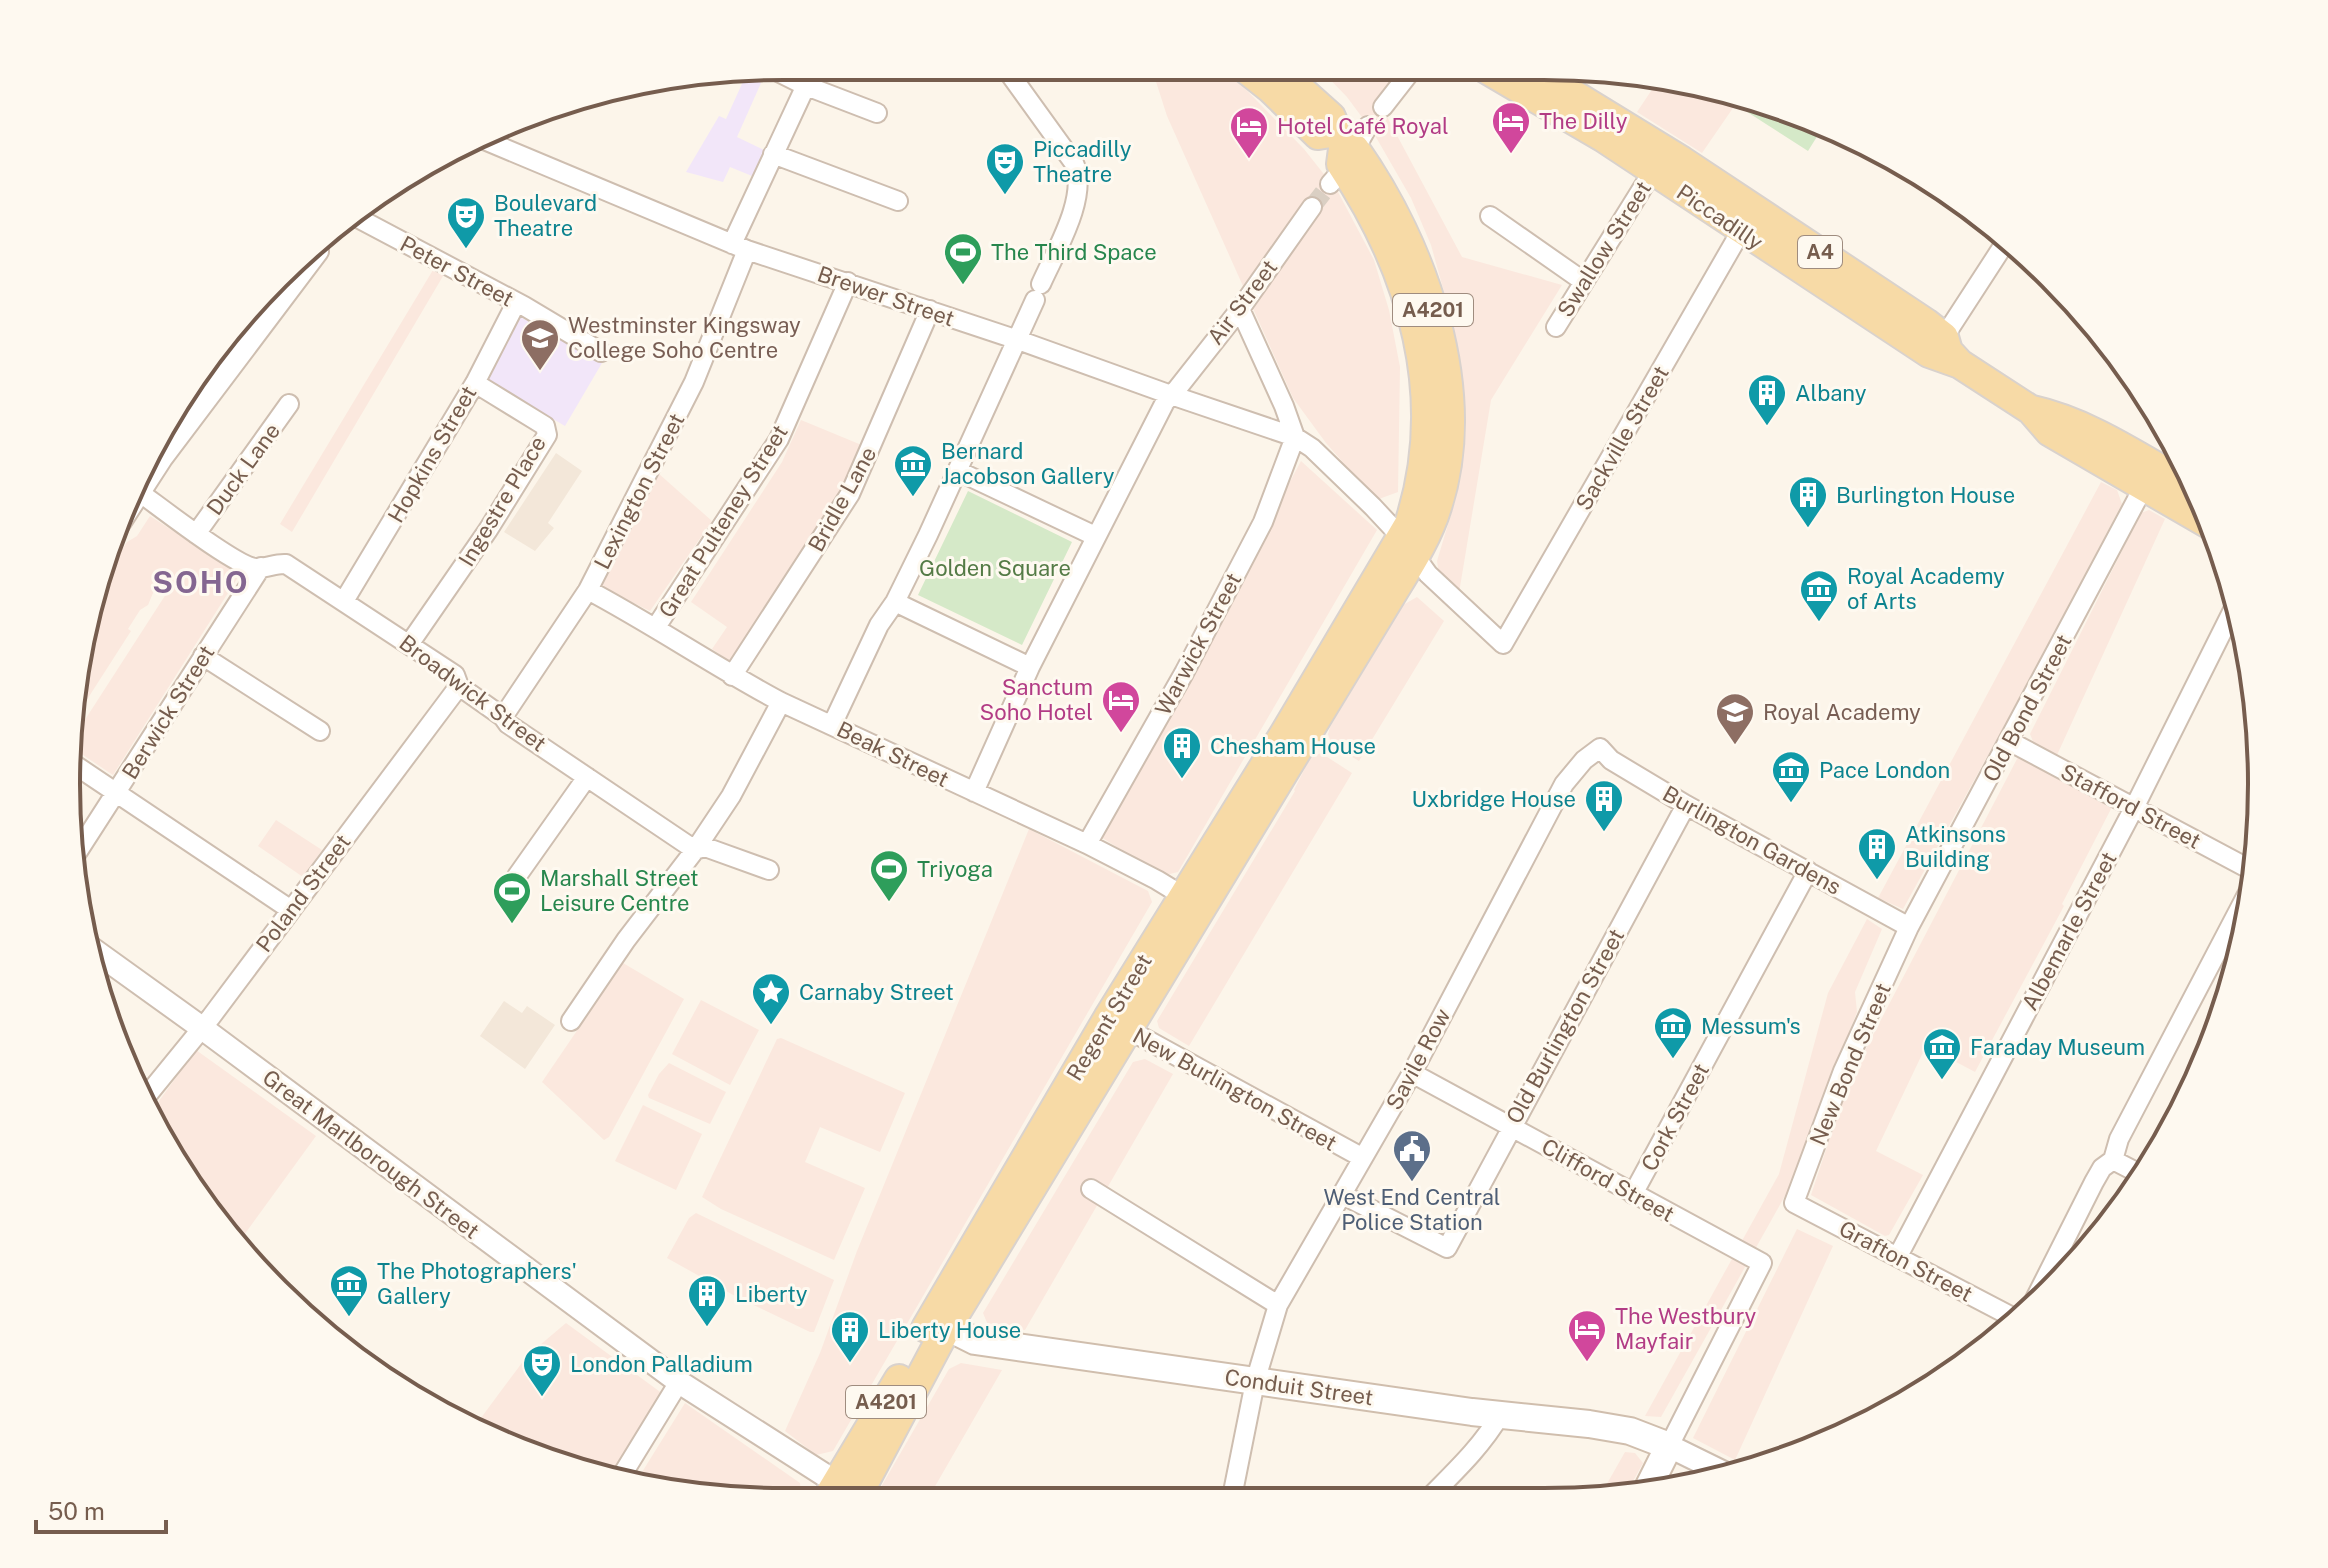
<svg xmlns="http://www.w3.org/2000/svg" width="2328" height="1568" viewBox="0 0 2328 1568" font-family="'Public Sans',sans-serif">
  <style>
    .residential { fill: #f3e7d9 }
    .commercial { fill: #fbe8de; fill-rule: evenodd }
    .education { fill: #f2e6f9 }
    .green { fill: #d5e9c8 }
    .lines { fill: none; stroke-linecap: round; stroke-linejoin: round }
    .minor-tunnel { stroke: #dacfc3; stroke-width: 18; stroke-dasharray: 18 9; stroke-linecap: butt }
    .minor-casing { stroke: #cebeb0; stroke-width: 22 }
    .tertiary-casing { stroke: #cebeb0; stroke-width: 26 }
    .secondary-casing { stroke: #d0bead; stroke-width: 30 }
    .primary-casing { stroke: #d9d2cd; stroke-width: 32 }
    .minor { stroke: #fff; stroke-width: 18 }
    .tertiary { stroke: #fff; stroke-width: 22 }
    .secondary { stroke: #fff; stroke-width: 26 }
    .primary { stroke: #f7daa6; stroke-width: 28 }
    .labels { text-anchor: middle; stroke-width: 6; stroke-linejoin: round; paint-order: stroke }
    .shield { fill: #fef9f0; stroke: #9f8c7f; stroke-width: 2 }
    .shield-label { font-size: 20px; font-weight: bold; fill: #765d4e }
    .hotel-label { font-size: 22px; fill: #b23c85; stroke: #fef9f0; text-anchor: start }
    .culture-label { font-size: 22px; fill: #0d838f; stroke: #fef9f0; text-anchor: start }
    .street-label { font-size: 22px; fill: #765d4e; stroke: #fef9f0 }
    .leisure-label { font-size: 22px; fill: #27864d; stroke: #fef9f0; text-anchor: start }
    .education-label { font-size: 22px; fill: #785e54; stroke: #fef9f0; text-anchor: start }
    .park-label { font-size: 22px; fill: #547b46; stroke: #fef9f0 }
    .service-label { font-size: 22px; fill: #4e5e75; stroke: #fef9f0 }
    .district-label { font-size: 30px; font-weight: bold; letter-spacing: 2px; fill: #846691; stroke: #fef9f0 }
    .rim { fill: none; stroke: #765d4e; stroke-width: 4 }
  </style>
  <rect width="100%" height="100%" fill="#fcf5ea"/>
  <path class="residential" d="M 556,453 L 582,471 L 548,523 L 554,528 L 535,551 L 504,532 Z
    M 504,1001 L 522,1013 L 527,1006 L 555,1025 L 525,1069 L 480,1036 Z"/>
  <path class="commercial" d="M 1151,66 L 1223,66 L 1304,149 L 1338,192 L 1374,260 L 1389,310 L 1400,367 L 1398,492 L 1376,500 L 1326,443 L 1293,398 L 1167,116 Z
    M 1317,66 L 1402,66 L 1377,98 L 1462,257 L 1562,285 L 1491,400 L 1459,593 L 1439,574 L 1437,561 L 1455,501 L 1463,432 L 1463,400 L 1451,317 L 1431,245 L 1411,198 L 1373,132 L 1347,97 Z
    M 1650,76 L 1684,80 L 1701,90 L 1704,87 L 1709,88 L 1735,105 L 1702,153 L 1637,112 L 1657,82 Z
    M 436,265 L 446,271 L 292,532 L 280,524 Z
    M 801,420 L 864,446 L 842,493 L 731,662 L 712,649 L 727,627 L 691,602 L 782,462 Z
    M 1301,461 L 1377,530 L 1178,872 L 1162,876 L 1101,837 Z
    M 658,473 L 712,521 L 650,611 L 601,587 Z
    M 2101,482 L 2117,490 L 2122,504 L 2003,728 L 1903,909 L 1878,898 Z
    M 2149,510 L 2165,519 L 2057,755 L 2034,744 L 2030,734 L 2141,513 Z
    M 150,516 L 240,574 L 113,775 L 68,745 L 68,737 L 105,575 L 127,542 L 137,536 ZM 158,581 L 168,591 L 79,729 L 72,723 L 131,631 L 128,629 L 140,610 L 148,605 Z
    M 1417,597 L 1444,621 L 1359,761 L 1332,745 L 1328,734 L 1330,727 L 1403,605 Z
    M 1321,753 L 1352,773 L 1189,1046 L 1159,1028 L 1157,1021 L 1295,791 L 1294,790 L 1310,758 Z
    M 2018,757 L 2112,807 L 2062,904 L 2064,906 L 1975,1072 L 1926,1046 L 1876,1151 L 1923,1175 L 1889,1235 L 1885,1236 L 1811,1195 L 1848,1083 Z
    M 276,820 L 322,850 L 303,877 L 258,846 Z
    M 1029,829 L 1148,891 L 1152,902 L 833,1451 L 816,1455 L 785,1431 L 820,1353 L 857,1251 Z
    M 1867,919 L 1882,929 L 1855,992 L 1857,1012 L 1791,1185 L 1661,1417 L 1645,1416 L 1779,1174 L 1828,993 Z
    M 623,963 L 684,999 L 609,1137 L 604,1140 L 542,1082 Z
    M 701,1000 L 759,1030 L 730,1085 L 672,1054 Z
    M 781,1038 L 905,1093 L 880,1152 L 820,1127 L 805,1162 L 865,1188 L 834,1260 L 721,1209 L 702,1197 L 777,1039 Z
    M 196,1050 L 316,1136 L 239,1242 L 162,1143 L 151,1112 Z
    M 1145,1059 L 1173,1074 L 1025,1330 L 988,1325 L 983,1313 L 1133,1062 Z
    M 669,1063 L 726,1092 L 710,1124 L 649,1098 L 648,1095 L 659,1074 Z
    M 643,1105 L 702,1134 L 676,1190 L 615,1161 Z
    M 696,1213 L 834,1280 L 814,1332 L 810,1332 L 735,1296 L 667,1258 L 689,1218 Z
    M 1797,1229 L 1833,1246 L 1735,1460 L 1693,1438 Z
    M 566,1323 L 663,1394 L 609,1476 L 472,1430 L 527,1356 Z
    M 961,1363 L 1002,1370 L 926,1502 L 884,1494 L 881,1491 L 881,1487 L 949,1369 Z
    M 685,1403 L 800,1483 L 801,1494 L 795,1502 L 644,1488 L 634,1485 Z
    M 1625,1452 L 1635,1453 L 1643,1463 L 1626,1494 L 1600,1496 Z"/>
  <path class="education" d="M 746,75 L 761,83 L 737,137 L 764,150 L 752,176 L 730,167 L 723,182 L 686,172 L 719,116 L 726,119 Z
    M 515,314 L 602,363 L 565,426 L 481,377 Z"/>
  <path class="green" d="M 1745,101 L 1823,127 L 1808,151 L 1741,108 Z
    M 968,491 L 1072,542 L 1022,645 L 918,595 Z"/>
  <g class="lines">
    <path class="minor-tunnel" d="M 1312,207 L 1330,184"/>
    <defs>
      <path id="minor" d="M 1004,66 L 1074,163 C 1089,197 1055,252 1041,284
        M 770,68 L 804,85 L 877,113
        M 1383,107 L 1415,66
        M 482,139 L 747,250 L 1018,340 L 1171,395 L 1295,437 L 1312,448 L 1373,507 L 1402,538 L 1428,574 L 1503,644 L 1741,231
        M 1355,149 L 1368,126
        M 773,154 L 898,201
        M 1330,184 L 1344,168
        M 354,216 L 524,306 L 601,352
        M 1490,216 L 1583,281
        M 732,244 L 815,66
        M 1240,309 L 1284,406 L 1295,437
        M 1556,327 L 1653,171
        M 1944,337 L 2005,243
        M 958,471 L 1095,536
        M 139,492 C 160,507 234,565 255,568 C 266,569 275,563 286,564 L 455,675 L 459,686 L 503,717 L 508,724 L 695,850 L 705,847 L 769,870
        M 196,534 L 289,404
        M 588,590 C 654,625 715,667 781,702 L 1087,844 L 1157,880 L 1193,902
        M 344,601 L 475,383 L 516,303
        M 895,602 L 1030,667
        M 656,627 L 779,439 L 848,282
        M 410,643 L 488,530 L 547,435 L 545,426 L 475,383
        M 203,656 L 320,731
        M 732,676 L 850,494 L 930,310
        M 503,717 L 588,590 L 694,382 L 747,250
        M 832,725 L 879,625 L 895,602 L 928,535 L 1035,300
        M 2009,741 L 2253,871
        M 69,761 L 291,910
        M 974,792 L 1030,667 L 1165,402 L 1177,389 L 1240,309 L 1312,207
        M 1087,844 L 1184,673 L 1263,522 L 1295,437
        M 75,856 L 261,567
        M 517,876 L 587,777
        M 571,1021 L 626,940 L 695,850 L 731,796 L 781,702
        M 1120,1025 L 1363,1158
        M 1412,1073 L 1762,1263 L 1669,1446
        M 145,1098 L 211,1017 L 459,686
        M 2113,1160 L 2119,1139 L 2252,885
        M 2113,1160 L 2144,1176
        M 1091,1189 L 1278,1305
        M 1633,1194 L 1808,871
        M 1343,1195 L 1447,1248 L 1686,805
        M 1898,1256 L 2135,806 L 2236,604
        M 2030,1309 L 2094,1182 L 2102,1168 L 2113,1160
        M 2018,1320 L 1794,1203 L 1843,1071 L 1909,927 L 2143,488
        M 619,1480 L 679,1382
        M 1231,1502 L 1255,1382 L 1278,1305 L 1412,1073 L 1564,784 L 1584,760 L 1600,748 L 1611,760 L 1686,805 L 1909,927
        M 1425,1502 C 1452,1474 1480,1449 1500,1415"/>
      <path id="tertiary" d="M 117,526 L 161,458 L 317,251
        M 88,946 L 202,1028 L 679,1382 L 848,1490
        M 1669,1446 L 1728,1475"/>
      <path id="secondary" d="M 931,1319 L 975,1341 L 1472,1412 L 1589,1424 L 1630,1431 L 1669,1446 L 1646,1492"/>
      <path id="primary" d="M 1242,66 L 1271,89 L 1318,135 L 1330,133
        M 1274,66 L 1331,117 L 1334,124 L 1330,133
        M 1481,66 L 1604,138 L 1929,353 L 1960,364 L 2031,410 L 2050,432 L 2212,526
        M 1527,66 L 1682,161 L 1926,323 L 1944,337 L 1948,351 L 1960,364
        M 2032,410 C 2091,423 2144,461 2197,490
        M 926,1328 L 1108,1018 L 1286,731 L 1409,524 C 1450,398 1413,272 1341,164 L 1343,149
        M 825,1502 L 899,1379
        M 854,1502 L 946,1329 L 1389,599 C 1407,569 1427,540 1437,507 C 1475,389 1423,246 1355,149 L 1343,149"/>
    </defs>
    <use href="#minor" class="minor-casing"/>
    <use href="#tertiary" class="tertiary-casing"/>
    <use href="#secondary" class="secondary-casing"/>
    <use href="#primary" class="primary-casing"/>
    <use href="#minor" class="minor"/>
    <use href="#tertiary" class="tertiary"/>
    <use href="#secondary" class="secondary"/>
    <use href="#primary" class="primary"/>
  </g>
  <defs>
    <symbol id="hotel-pin" viewBox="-11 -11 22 30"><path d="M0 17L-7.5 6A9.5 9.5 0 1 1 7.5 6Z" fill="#d1479c" stroke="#fef9f0"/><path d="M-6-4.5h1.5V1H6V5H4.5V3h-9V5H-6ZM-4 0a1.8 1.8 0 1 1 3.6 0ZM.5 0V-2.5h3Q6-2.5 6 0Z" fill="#fff"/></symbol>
    <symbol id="theatre-pin" viewBox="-11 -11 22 30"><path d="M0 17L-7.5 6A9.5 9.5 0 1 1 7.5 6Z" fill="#0f9aa8" stroke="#fef9f0"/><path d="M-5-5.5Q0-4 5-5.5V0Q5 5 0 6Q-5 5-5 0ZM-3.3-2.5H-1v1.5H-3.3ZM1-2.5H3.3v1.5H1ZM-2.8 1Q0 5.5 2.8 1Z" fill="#fff"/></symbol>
    <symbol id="stadium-pin" viewBox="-11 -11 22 30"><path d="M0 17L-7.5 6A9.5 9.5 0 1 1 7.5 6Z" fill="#2e9e5b" stroke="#fef9f0"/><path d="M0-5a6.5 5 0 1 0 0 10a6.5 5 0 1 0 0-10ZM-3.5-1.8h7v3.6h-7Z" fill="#fff"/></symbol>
    <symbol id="university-pin" viewBox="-11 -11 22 30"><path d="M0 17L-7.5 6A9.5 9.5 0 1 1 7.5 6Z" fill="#8d6e63" stroke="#fef9f0"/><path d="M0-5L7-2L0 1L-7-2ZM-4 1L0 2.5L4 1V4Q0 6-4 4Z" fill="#fff"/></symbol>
    <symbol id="building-pin" viewBox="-11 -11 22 30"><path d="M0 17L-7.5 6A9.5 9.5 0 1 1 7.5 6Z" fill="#0f9aa8" stroke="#fef9f0"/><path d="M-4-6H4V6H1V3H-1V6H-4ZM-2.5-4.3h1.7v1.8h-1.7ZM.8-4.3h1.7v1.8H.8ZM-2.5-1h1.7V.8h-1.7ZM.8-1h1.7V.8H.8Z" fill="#fff"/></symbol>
    <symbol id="museum-pin" viewBox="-11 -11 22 30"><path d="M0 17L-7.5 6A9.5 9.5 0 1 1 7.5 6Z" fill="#0f9aa8" stroke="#fef9f0"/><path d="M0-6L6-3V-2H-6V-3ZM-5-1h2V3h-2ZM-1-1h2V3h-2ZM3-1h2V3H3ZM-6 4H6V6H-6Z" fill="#fff"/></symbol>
    <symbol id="sight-pin" viewBox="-11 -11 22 30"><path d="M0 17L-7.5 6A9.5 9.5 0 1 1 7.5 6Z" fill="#0f9aa8" stroke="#fef9f0"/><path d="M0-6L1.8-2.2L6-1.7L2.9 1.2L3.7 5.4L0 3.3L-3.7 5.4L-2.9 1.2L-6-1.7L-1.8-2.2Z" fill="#fff"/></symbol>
    <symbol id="civic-pin" viewBox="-11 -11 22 30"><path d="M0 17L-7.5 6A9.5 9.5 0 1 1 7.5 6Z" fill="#5c6f8a" stroke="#fef9f0"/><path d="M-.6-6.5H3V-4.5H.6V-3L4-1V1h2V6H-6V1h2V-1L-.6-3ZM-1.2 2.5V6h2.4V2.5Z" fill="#fff"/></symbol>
  </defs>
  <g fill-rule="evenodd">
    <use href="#hotel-pin" x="1489" y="99" width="44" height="60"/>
    <use href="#hotel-pin" x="1227" y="104" width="44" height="60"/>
    <use href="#theatre-pin" x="983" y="140" width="44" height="60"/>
    <use href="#theatre-pin" x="444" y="194" width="44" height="60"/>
    <use href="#stadium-pin" x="941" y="230" width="44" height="60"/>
    <use href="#university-pin" x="518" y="316" width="44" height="60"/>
    <use href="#building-pin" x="1745" y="371" width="44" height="60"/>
    <use href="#museum-pin" x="891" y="442" width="44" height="60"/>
    <use href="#building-pin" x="1786" y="473" width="44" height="60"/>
    <use href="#museum-pin" x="1797" y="567" width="44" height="60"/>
    <use href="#hotel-pin" x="1099" y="678" width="44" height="60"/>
    <use href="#university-pin" x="1713" y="690" width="44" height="60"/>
    <use href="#building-pin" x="1160" y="724" width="44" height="60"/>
    <use href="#museum-pin" x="1769" y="748" width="44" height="60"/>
    <use href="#building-pin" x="1582" y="777" width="44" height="60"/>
    <use href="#building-pin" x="1855" y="825" width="44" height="60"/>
    <use href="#stadium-pin" x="867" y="847" width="44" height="60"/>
    <use href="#stadium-pin" x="490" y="869" width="44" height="60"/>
    <use href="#sight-pin" x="749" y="970" width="44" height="60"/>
    <use href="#museum-pin" x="1651" y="1004" width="44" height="60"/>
    <use href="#museum-pin" x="1920" y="1025" width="44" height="60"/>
    <use href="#civic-pin" x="1390" y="1127" width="44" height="60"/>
    <use href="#museum-pin" x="327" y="1262" width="44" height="60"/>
    <use href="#building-pin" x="685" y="1272" width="44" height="60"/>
    <use href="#hotel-pin" x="1565" y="1307" width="44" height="60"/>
    <use href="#building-pin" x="828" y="1308" width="44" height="60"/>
    <use href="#theatre-pin" x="520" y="1342" width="44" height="60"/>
  </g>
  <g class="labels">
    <g class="shield">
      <rect x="1798" y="236" width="44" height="32" rx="6"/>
      <rect x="1393" y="294" width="80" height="32" rx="6"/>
      <rect x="846" y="1386" width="80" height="32" rx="6"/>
    </g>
    <g class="shield-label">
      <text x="1820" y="259">A4</text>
      <text x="1433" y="317">A4201</text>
      <text x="886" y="1409">A4201</text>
    </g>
    <g class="hotel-label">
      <text x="1539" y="129">The Dilly</text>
      <text x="1277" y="134">Hotel Café Royal</text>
      <text x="1093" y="695" text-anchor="end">Sanctum<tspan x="1093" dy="25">Soho Hotel</tspan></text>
      <text x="1615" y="1324">The Westbury<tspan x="1615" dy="25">Mayfair</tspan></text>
    </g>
    <g class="culture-label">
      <text x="1033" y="157">Piccadilly<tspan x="1033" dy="25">Theatre</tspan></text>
      <text x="494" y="211">Boulevard<tspan x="494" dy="25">Theatre</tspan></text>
      <text x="1795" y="401">Albany</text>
      <text x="941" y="459">Bernard<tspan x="941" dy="25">Jacobson Gallery</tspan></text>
      <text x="1836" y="503">Burlington House</text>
      <text x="1847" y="584">Royal Academy<tspan x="1847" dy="25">of Arts</tspan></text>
      <text x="1210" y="754">Chesham House</text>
      <text x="1819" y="778">Pace London</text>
      <text x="1576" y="807" text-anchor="end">Uxbridge House</text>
      <text x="1905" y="842">Atkinsons<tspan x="1905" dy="25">Building</tspan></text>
      <text x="799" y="1000">Carnaby Street</text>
      <text x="1701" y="1034">Messum's</text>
      <text x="1970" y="1055">Faraday Museum</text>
      <text x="377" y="1279">The Photographers'<tspan x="377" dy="25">Gallery</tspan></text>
      <text x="735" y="1302">Liberty</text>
      <text x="878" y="1338">Liberty House</text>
      <text x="570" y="1372">London Palladium</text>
    </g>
    <g class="street-label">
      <text transform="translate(1720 217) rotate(34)" y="8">Piccadilly</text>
      <text transform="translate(1604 249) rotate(-58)" y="8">Swallow Street</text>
      <text transform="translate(457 271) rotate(28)" y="8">Peter Street</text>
      <text transform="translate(886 296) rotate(19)" y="8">Brewer Street</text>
      <text transform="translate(1242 302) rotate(-53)" y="8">Air Street</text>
      <text transform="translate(1622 438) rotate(-60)" y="8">Sackville Street</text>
      <text transform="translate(432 454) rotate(-60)" y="8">Hopkins Street</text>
      <text transform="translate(243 469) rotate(-54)" y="8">Duck Lane</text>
      <text transform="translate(639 491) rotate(-63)" y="8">Lexington Street</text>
      <text transform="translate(842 499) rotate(-61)" y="8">Bridle Lane</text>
      <text transform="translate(502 501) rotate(-59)" y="8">Ingestre Place</text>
      <text transform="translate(723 521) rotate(-58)" y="8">Great Pulteney Street</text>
      <text transform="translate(1198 644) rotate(-62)" y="8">Warwick Street</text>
      <text transform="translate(473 693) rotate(37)" y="8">Broadwick Street</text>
      <text transform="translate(2027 708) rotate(-62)" y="8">Old Bond Street</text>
      <text transform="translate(168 712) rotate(-58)" y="8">Berwick Street</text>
      <text transform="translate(893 754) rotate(26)" y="8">Beak Street</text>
      <text transform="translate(2131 806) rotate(28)" y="8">Stafford Street</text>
      <text transform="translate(1752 840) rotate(29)" y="8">Burlington Gardens</text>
      <text transform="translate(303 893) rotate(-53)" y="8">Poland Street</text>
      <text transform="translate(2069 931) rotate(-62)" y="8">Albemarle Street</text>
      <text transform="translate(1109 1017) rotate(-59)" y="8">Regent Street</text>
      <text transform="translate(1565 1026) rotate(-61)" y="8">Old Burlington Street</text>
      <text transform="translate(1418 1059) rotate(-62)" y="8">Savile Row</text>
      <text transform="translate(1850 1064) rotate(-67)" y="8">New Bond Street</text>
      <text transform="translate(1235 1089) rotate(29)" y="8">New Burlington Street</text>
      <text transform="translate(1675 1117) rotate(-62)" y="8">Cork Street</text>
      <text transform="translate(371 1154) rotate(37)" y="8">Great Marlborough Street</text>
      <text transform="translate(1608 1180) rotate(29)" y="8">Clifford Street</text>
      <text transform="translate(1906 1261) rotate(28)" y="8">Grafton Street</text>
      <text transform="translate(1299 1387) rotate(8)" y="8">Conduit Street</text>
    </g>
    <g class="leisure-label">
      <text x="991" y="260">The Third Space</text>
      <text x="917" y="877">Triyoga</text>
      <text x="540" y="886">Marshall Street<tspan x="540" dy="25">Leisure Centre</tspan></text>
    </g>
    <g class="education-label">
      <text x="568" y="333">Westminster Kingsway<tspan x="568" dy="25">College Soho Centre</tspan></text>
      <text x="1763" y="720">Royal Academy</text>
    </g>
    <g class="park-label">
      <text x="995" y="576">Golden Square</text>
    </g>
    <g class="service-label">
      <text x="1412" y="1205">West End Central<tspan x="1412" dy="25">Police Station</tspan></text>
    </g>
    <g class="district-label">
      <text x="201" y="593">SOHO</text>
    </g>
  </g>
  <path d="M0 0H2328V1568H0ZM784 80H1544A704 704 0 0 1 2248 784V784A704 704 0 0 1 1544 1488H784A704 704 0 0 1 80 784V784A704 704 0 0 1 784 80Z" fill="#fef9f0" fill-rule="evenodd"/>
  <path class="rim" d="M784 80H1544A704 704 0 0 1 2248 784V784A704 704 0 0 1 1544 1488H784A704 704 0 0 1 80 784V784A704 704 0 0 1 784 80Z"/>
  <path d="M36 1520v12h130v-12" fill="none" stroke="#765d4e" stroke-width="4"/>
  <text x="48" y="1520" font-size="24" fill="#765d4e" stroke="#fef9f0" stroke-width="6" paint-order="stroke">50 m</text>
</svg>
